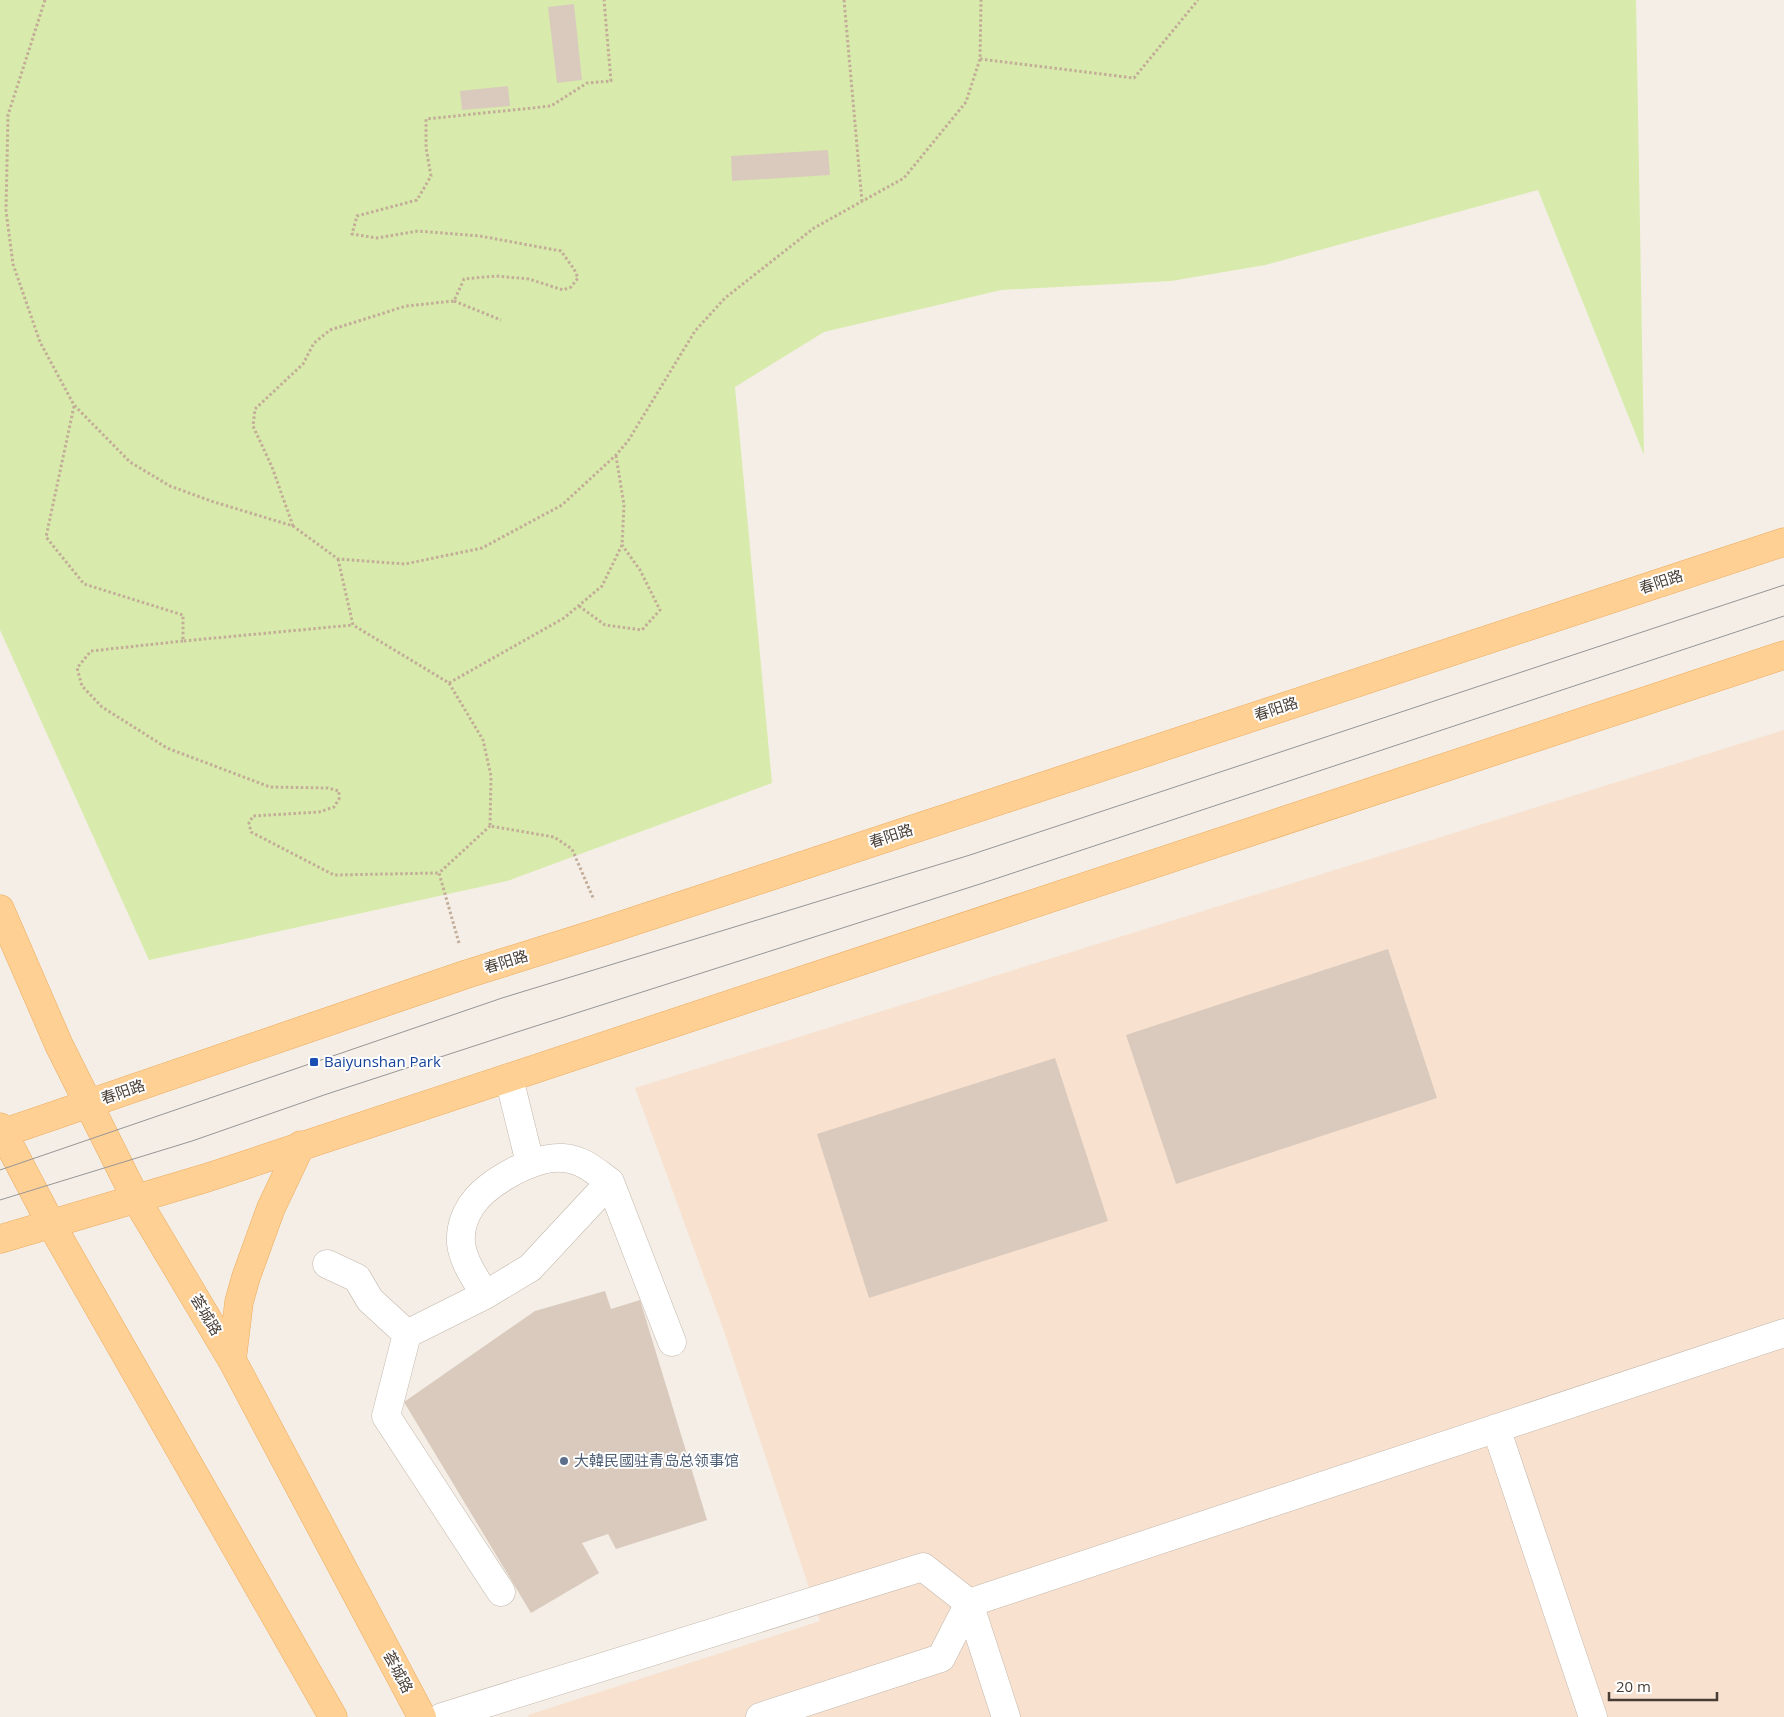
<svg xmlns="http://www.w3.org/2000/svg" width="1784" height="1717" viewBox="0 0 1784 1717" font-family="'Open Sans','Noto Sans SC',sans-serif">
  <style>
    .commercial { fill: #f8e1cf }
    .green { fill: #d8ebac }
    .building { fill: #d9cabd }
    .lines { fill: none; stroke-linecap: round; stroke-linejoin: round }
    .minor-casing { stroke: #c3b7ab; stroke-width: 29 }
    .major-casing { stroke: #ecab5c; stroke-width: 29 }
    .path { stroke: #c3ad98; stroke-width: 3; stroke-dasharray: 2.5 2.5; stroke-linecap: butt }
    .minor { stroke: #fff; stroke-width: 28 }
    .major { stroke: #ffd094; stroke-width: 28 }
    .tram { stroke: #969696; stroke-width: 1 }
    .transit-dot { fill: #1a4fb4; stroke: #fff; stroke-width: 2 }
    .service-dot { fill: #5c6f8a; stroke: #fff; stroke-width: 2 }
    .labels { text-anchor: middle; stroke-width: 4; stroke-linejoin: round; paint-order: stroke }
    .street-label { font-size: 15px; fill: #473d35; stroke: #fff }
    .transit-label { font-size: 15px; fill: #164399; stroke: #fff; text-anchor: start }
    .service-label { font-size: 15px; fill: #4e5e75; stroke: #fff; text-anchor: start }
  </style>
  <rect width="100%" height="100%" fill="#f4eee6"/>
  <path class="commercial" d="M 1784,730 L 1784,1717 L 529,1717 L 528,1715 L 820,1621 L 724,1331 L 635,1088 Z"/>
  <path class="green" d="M 0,0 L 1636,0 L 1644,455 L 1538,190 L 1265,265 L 1171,281 L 1001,290 L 824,332 L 735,387 L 772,783 L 507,881 L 149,960 L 0,630 Z"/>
  <path class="building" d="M 574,4 L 582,80 L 557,83 L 548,7 Z
    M 508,86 L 510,106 L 462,110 L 460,91 Z
    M 828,150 L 830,175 L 732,181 L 731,156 Z
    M 1388,949 L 1437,1098 L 1176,1184 L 1126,1035 Z
    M 1055,1058 L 1108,1221 L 869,1298 L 817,1134 Z
    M 605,1291 L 611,1309 L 640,1300 L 707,1520 L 616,1549 L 608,1534 L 582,1543 L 599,1573 L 531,1613 L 404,1402 L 535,1311 Z"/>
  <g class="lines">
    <defs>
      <path id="minor" d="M 509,1078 L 530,1163
        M 327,1264 L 357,1278 L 370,1300 L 407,1334
        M 485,1295 C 476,1279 463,1262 461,1243 C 460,1231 464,1217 471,1206 C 487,1182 534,1156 563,1158 C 582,1159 595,1171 610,1182
        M 1496,1428 L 1593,1717
        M 501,1592 L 386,1416 L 407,1334 L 485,1295 L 530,1268 L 610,1182 L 672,1342
        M 442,1717 L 923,1567 L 969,1603 L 941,1658 L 760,1717
        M 1006,1717 L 969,1603 L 1784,1333"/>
      <path id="major" d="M 0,909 L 59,1045 L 136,1199 L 232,1360 L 422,1717
        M 0,1127 L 51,1224 L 333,1717
        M 0,1134 L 467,974 L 607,930 L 1784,542
        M 0,1239 L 206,1178 L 1784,655
        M 232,1360 L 239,1302 L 246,1277 L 271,1208 L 301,1145"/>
    </defs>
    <use href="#minor" class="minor-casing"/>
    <use href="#major" class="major-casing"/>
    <path class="path" d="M 45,0 L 8,115 L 6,211 L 13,264 L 40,342 L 74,405 L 130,462 L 170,486 L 211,501 L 293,526 L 338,559 L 405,564 L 482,548 L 562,505 L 616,455 L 628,441 L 695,331 L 725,298 L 814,228 L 904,178 L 966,102 L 980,59 L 981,0
      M 844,0 L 862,202
      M 980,59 L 1134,78 L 1198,0
      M 454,301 L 501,320
      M 74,406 L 46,537 L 84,584 L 183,615 L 183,641 L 353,625
      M 293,526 L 272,467 L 253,426 L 255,409 L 303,364 L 314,343 L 330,330 L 406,306 L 454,301 L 464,279 L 496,276 L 529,279 L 563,290 L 571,287 L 578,278 L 574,269 L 561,251 L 480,236 L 418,231 L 377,238 L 352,234 L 357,216 L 417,200 L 431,176 L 426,148 L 426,119 L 551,106 L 587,83 L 611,81 L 604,0
      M 338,559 L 353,625 L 449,683 L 483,740 L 491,776 L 490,826 L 554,837 L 572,849 L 594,900
      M 579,606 L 605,625 L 642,630 L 660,610 L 640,570 L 622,545
      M 183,641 L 91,651 L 77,668 L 82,686 L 102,707 L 167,748 L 270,787 L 328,788 L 339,791 L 339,799 L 334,807 L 319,812 L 253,816 L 249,823 L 251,832 L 334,875 L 439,873
      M 449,683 L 564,618 L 602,586 L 622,545 L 624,505 L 616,456
      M 459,943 L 439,873 L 490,826"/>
    <use href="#minor" class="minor"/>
    <use href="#major" class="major"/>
    <path class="tram" d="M 0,1170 L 502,998 L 970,855 L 1784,585
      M 0,1200 L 192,1141 L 327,1094 L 514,1033 L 980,884 L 1784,616"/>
  </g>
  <rect class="transit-dot" x="309" y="1057" width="10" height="10" rx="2.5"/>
  <circle class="service-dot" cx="564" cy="1461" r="5"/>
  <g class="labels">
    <g class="street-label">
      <text transform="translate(1661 582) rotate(-18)" y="5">春阳路</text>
      <text transform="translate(1276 709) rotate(-18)" y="5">春阳路</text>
      <text transform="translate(891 836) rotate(-18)" y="5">春阳路</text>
      <text transform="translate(506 962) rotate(-17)" y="5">春阳路</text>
      <text transform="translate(123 1092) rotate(-19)" y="5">春阳路</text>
      <text transform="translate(206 1315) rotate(59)" y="5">荟城路</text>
      <text transform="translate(398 1672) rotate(62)" y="5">荟城路</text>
    </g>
    <g class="transit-label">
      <text x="324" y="1067">Baiyunshan Park</text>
    </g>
    <g class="service-label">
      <text x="574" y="1466">大韓民國驻青岛总领事馆</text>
    </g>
  </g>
  <path d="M1609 1692v8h108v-8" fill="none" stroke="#473d35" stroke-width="2.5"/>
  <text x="1616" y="1692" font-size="15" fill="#473d35" stroke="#ffffff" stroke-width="4" paint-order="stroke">20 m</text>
</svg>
